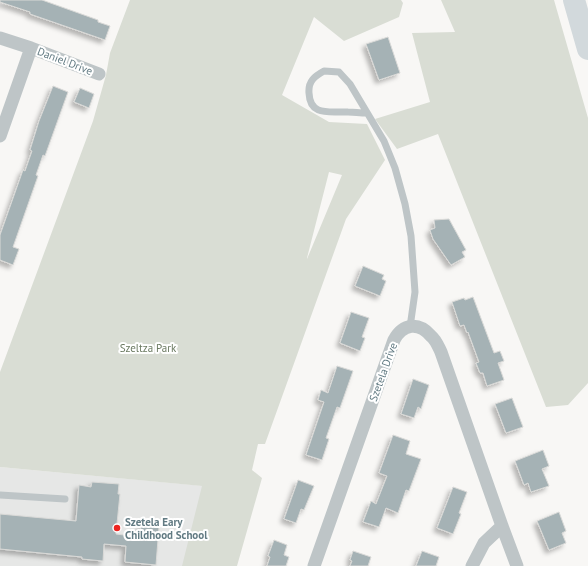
<svg xmlns="http://www.w3.org/2000/svg" width="588" height="566" viewBox="0 0 588 566" font-family="'PT Sans',sans-serif">
  <style>
    .built { fill: #e6e7e6 }
    .green { fill: #d9ddd4; fill-rule: evenodd }
    .building { fill: #a5b2b5; stroke: #d9d9d7; filter: url(#shadow) }
    .lines { fill: none; stroke-linecap: round; stroke-linejoin: round }
    .service { stroke: #bec5c7; stroke-width: 7 }
    .minor { stroke: #bec5c7; stroke-width: 13 }
    .motorway { stroke: #d2d9dc; stroke-width: 22 }
    .poi-dot { fill: #ed2420; stroke: #fff; stroke-width: 1.5 }
    .labels { text-anchor: middle; stroke-width: 4; stroke-linejoin: round; paint-order: stroke }
    .street-label { font-size: 11px; fill: #617a82; stroke: #fff }
    .park-label { font-size: 11px; fill: #6a7960; stroke: #fff }
    .poi-label { font-size: 11px; font-weight: bold; fill: #617a82; stroke: #fff; text-anchor: start }
  </style>
  <defs>
    <filter id="shadow"><feDropShadow dx="-3.5" dy="3.5" stdDeviation="2" flood-color="#0004"/></filter>
  </defs>
  <rect width="100%" height="100%" fill="#f8f7f5"/>
  <path class="built" d="M 0,467 L 247,490 L 221,566 L 0,566 Z"/>
  <path class="green" d="M 130,0 L 401,0 L 403,3 L 399,17 L 344,41 L 314,17 L 282,95 L 329,122 L 367,124 L 385,160 L 346,219 L 265,444 L 258,444 L 252,470 L 262,478 L 237,566 L 182,566 L 202,486 L 0,467 L 0,372 L 93,121 L 106,75 L 110,53 ZM 329,172 L 342,175 L 307,259 L 307,258 Z
    M 441,0 L 554,0 L 588,118 L 588,383 L 568,405 L 546,407 L 438,134 L 397,149 L 375,119 L 430,102 L 412,33 L 455,32 Z"/>
  <path class="building" d="M 0,0 L 42,0 L 98,20 L 98,22 L 110,26 L 105,40 L 30,14 L 30,12 L 0,2 Z
    M 388,37 L 400,73 L 379,80 L 366,44 Z
    M 53,86 L 68,92 L 45,156 L 43,155 L 36,175 L 38,176 L 13,247 L 19,249 L 13,265 L 0,260 L 0,235 L 23,170 L 25,171 L 32,151 L 30,150 L 39,121 Z
    M 80,88 L 94,94 L 89,108 L 74,102 Z
    M 449,219 L 466,250 L 462,252 L 465,257 L 451,265 L 433,239 L 430,230 L 435,228 L 434,220 Z
    M 363,266 L 384,275 L 382,279 L 386,281 L 380,296 L 355,286 Z
    M 473,297 L 494,353 L 500,351 L 504,361 L 498,363 L 504,380 L 487,386 L 483,373 L 480,373 L 476,363 L 479,362 L 468,332 L 467,333 L 464,325 L 460,326 L 452,302 L 464,298 L 465,300 Z
    M 351,312 L 369,318 L 362,337 L 365,338 L 360,351 L 340,343 Z
    M 337,366 L 353,371 L 340,408 L 337,407 L 326,438 L 329,439 L 322,460 L 306,455 L 324,402 L 318,400 L 321,390 L 328,393 Z
    M 413,379 L 429,385 L 421,409 L 418,407 L 414,418 L 401,414 Z
    M 512,398 L 523,427 L 506,433 L 495,404 Z
    M 393,435 L 410,441 L 406,454 L 421,459 L 409,491 L 406,490 L 398,513 L 386,508 L 379,527 L 363,522 L 371,501 L 376,504 L 387,476 L 379,473 Z
    M 543,450 L 549,466 L 542,469 L 549,486 L 531,492 L 528,483 L 524,485 L 515,461 Z
    M 298,480 L 314,486 L 304,510 L 301,509 L 296,523 L 284,519 Z
    M 92,482 L 119,484 L 118,494 L 120,494 L 116,534 L 140,537 L 141,525 L 159,527 L 156,565 L 125,562 L 126,546 L 104,544 L 103,561 L 82,559 L 82,557 L 0,549 L 0,514 L 76,521 L 79,485 L 91,487 Z
    M 453,487 L 467,492 L 459,513 L 461,514 L 453,534 L 437,528 Z
    M 559,512 L 566,531 L 562,533 L 566,543 L 549,550 L 537,521 Z
    M 274,540 L 287,545 L 284,555 L 289,557 L 286,566 L 267,566 L 270,557 L 268,556 Z
    M 353,551 L 371,557 L 368,566 L 350,566 L 352,561 L 350,560 Z
    M 422,551 L 439,557 L 436,566 L 416,566 Z"/>
  <g class="lines">
    <path class="service" d="M 367,113 C 360,113 354,112 348,112 C 330,111 310,117 309,93 C 308,81 315,76 324,71 L 339,72 L 350,84 L 384,141 L 395,168 L 405,204 L 411,236 L 415,292 L 410,327
      M 0,495 L 65,499"/>
    <path class="minor" d="M 0,38 L 31,48 L 0,136
      M 31,48 L 99,74
      M 314,566 L 394,340 C 403,323 419,322 431,336 C 436,340 438,346 441,352 L 502,526 L 517,566
      M 472,566 L 484,543 L 502,526"/>
    <path class="motorway" d="M 574,0 L 588,49"/>
  </g>
  <circle class="poi-dot" cx="117" cy="528" r="4"/>
  <g class="labels">
    <g class="street-label">
      <text transform="translate(65 61) rotate(21)" y="4">Daniel Drive</text>
      <text transform="translate(383 372) rotate(-70)" y="4">Szetela Drive</text>
    </g>
    <g class="park-label">
      <text x="148" y="352">Szeltza Park</text>
    </g>
    <g class="poi-label">
      <text x="125" y="526">Szetela Eary<tspan x="125" dy="13">Childhood School</tspan></text>
    </g>
  </g>
</svg>
